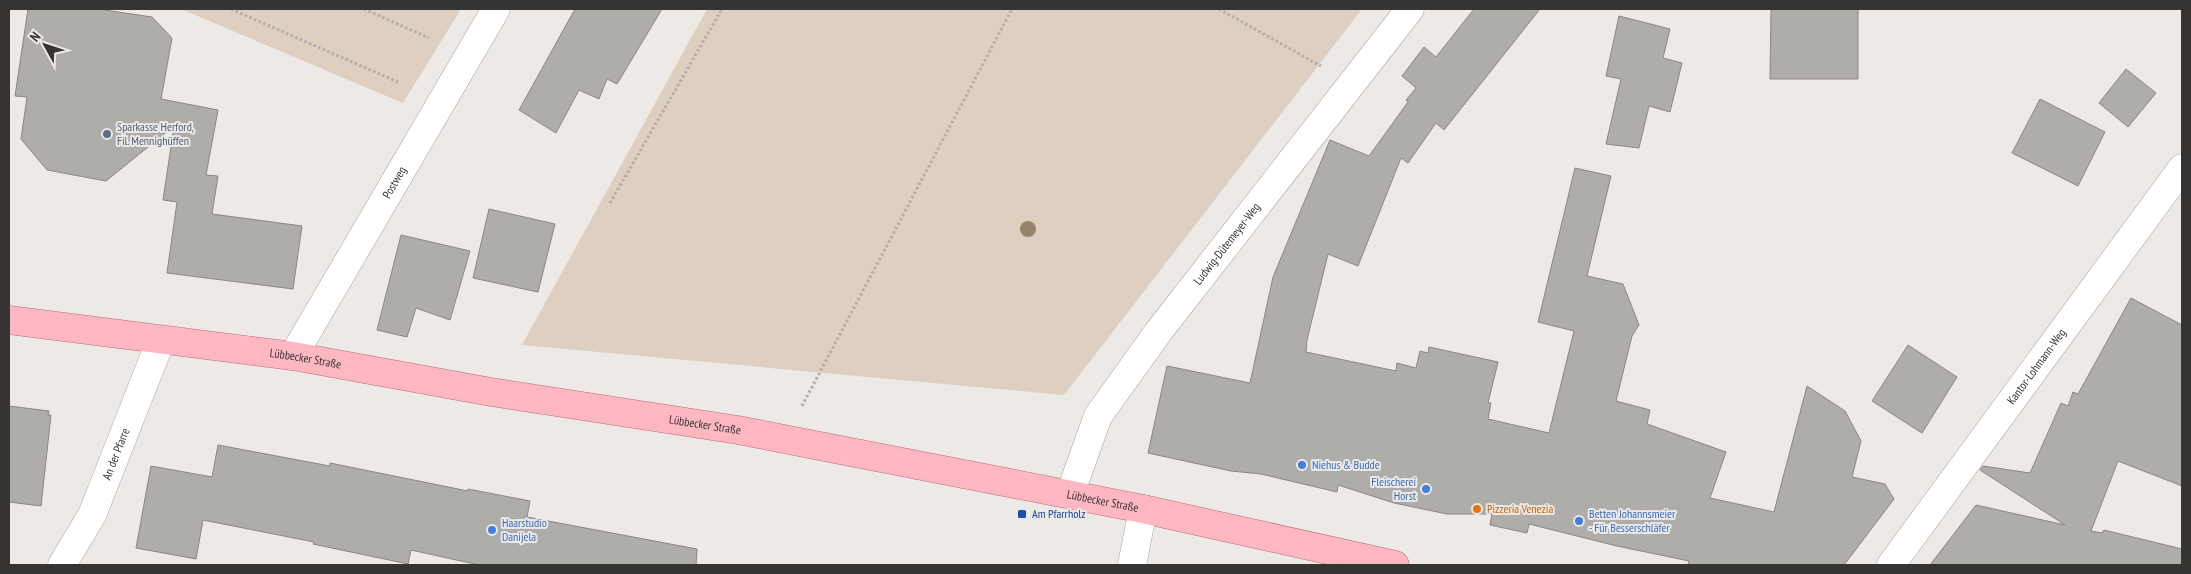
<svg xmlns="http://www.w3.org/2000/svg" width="2191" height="574" viewBox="0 0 2191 574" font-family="'PT Sans Narrow',sans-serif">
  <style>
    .green { fill: #decfc0 }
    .building { fill: #afadaa; stroke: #898784 }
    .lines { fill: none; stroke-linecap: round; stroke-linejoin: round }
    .minor-casing { stroke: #a6a3a0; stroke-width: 29 }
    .major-casing { stroke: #b86b76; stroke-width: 29 }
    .path { stroke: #b1aeac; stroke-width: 3; stroke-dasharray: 2.5 2.5; stroke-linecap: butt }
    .minor { stroke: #fff; stroke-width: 28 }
    .major { stroke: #ffb8c2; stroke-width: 28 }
    .tree { fill: #97846b }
    .service-dot { fill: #5c6f8a; stroke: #ece9e6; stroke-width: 2 }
    .shop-dot { fill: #3f7fe0; stroke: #ece9e6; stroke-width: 2 }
    .food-dot { fill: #e8710a; stroke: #ece9e6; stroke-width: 2 }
    .transit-dot { fill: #1a4fb4; stroke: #ece9e6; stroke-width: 2 }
    .labels { text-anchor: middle; stroke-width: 4; stroke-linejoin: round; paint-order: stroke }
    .service-label { font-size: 12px; fill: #4e5e75; stroke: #ece9e6; text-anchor: start }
    .street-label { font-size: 12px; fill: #353432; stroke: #ece9e6 }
    .shop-label { font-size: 12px; fill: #366cbe; stroke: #ece9e6; text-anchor: start }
    .food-label { font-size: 12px; fill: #c56008; stroke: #ece9e6; text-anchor: start }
    .transit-label { font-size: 12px; fill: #164399; stroke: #ece9e6; text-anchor: start }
  </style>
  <rect width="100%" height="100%" fill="#ece9e6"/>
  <path class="green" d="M 181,9 L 461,9 L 403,103 Z
    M 707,9 L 1362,9 L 1064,395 L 522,345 Z"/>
  <path class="building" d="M 28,9 L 98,9 L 152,17 L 172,38 L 161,99 L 218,110 L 206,175 L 218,176 L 212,214 L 302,226 L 293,289 L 167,273 L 177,202 L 163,200 L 174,126 L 106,181 L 47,170 L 21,139 L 27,97 L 15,96 Z
    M 575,9 L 662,9 L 617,84 L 607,79 L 599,99 L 579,90 L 556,133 L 519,110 Z
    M 1474,9 L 1540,9 L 1444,130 L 1436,123 L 1408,163 L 1401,158 L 1358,266 L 1328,254 L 1307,340 L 1306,352 L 1396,371 L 1397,363 L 1416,368 L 1420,351 L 1428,353 L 1429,347 L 1498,362 L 1488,403 L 1491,403 L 1488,419 L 1549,433 L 1574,331 L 1538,322 L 1575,168 L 1611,176 L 1587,276 L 1623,284 L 1639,325 L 1632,336 L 1616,401 L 1650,410 L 1647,424 L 1726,452 L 1710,498 L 1774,512 L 1807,386 L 1845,411 L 1861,441 L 1852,477 L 1885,484 L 1894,499 L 1844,565 L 1688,565 L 1689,561 L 1617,546 L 1529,524 L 1527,533 L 1490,525 L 1492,514 L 1447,514 L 1394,503 L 1338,485 L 1337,492 L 1261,474 L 1231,471 L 1148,453 L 1167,366 L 1250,383 L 1273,277 L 1330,140 L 1369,156 L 1408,102 L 1406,100 L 1416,88 L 1402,76 L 1424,47 L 1436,57 Z
    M 1771,9 L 1858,9 L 1858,79 L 1770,79 Z
    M 1619,16 L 1670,29 L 1663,58 L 1682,63 L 1670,112 L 1649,106 L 1639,148 L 1606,144 L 1621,79 L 1606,76 Z
    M 2126,69 L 2156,93 L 2128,127 L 2099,103 Z
    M 2040,99 L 2105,132 L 2078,186 L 2012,153 Z
    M 489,209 L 555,224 L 538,292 L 473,278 Z
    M 401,235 L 470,251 L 450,320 L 416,308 L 407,337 L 377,330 Z
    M 2131,298 L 2182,325 L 2182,486 L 2118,461 L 2091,531 L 2102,533 L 2104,530 L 2182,549 L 2182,565 L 1930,565 L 1976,505 L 2065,525 L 1980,470 L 1983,466 L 2030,473 L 2061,403 L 2068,406 L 2073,392 L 2078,394 Z
    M 1908,345 L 1957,377 L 1922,433 L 1872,401 Z
    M 9,406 L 49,411 L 48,415 L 51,415 L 41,506 L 9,502 Z
    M 218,445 L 330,466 L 330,463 L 468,491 L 468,489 L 530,501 L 527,517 L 697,549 L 696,565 L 479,565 L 411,550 L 408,564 L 313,544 L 314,542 L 203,520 L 196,559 L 136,548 L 151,466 L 212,477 Z"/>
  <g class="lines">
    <defs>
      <g id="minor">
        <path id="s1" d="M 293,356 L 496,9"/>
        <path id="s2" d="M 1070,494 L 1098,416 L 1159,331 L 1410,9"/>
        <path id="s3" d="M 62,565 L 92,515 L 161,340"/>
        <path d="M 1132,565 L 1143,509"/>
        <path id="s4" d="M 1891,565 L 2182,168"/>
      </g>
      <g id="major">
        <path id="s5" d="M 9,320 L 293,356 L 491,392 L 738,430 L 1143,509 L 1395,565"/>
      </g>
    </defs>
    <use href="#minor" class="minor-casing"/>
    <use href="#major" class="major-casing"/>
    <path class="path" d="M 231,9 L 398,82
      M 364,9 L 429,38
      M 1219,9 L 1321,66
      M 610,203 L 722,9
      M 802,406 L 1012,9"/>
    <use href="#minor" class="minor"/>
    <use href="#major" class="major"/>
  </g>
  <circle class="tree" cx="1028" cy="229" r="8"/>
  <circle class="service-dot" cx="107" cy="134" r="5"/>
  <g class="shop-dot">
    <circle cx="1302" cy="465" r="5"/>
    <circle cx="1426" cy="489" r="5"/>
    <circle cx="1579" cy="521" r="5"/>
    <circle cx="492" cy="530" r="5"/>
  </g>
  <circle class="food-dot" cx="1477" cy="509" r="5"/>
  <rect class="transit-dot" x="1017" y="509" width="10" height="10" rx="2.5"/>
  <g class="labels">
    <g class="service-label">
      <text x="117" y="131">Sparkasse Herford,<tspan x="117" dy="14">Fil. Mennighüffen</tspan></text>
    </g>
    <g class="street-label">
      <text dy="4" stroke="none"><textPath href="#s1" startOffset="201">Postweg</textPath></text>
      <text dy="4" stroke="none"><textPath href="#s2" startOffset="298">Ludwig-Dütemeyer-Weg</textPath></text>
      <text dy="4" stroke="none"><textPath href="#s5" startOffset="299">Lübbecker Straße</textPath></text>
      <text dy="4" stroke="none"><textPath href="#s4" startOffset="246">Kantor-Lohmann-Weg</textPath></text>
      <text dy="4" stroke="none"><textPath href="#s5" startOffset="704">Lübbecker Straße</textPath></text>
      <text dy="4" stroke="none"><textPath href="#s3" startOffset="124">An der Pfarre</textPath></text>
      <text dy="4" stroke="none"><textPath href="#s5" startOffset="1109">Lübbecker Straße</textPath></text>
    </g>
    <g class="shop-label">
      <text x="1312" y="469">Niehus &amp; Budde</text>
      <text x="1416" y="486" text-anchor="end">Fleischerei<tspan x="1416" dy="14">Horst</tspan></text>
      <text x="1589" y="518">Betten Johannsmeier<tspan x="1589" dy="14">- Für Besserschläfer</tspan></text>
      <text x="502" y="527">Haarstudio<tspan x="502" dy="14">Danijela</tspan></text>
    </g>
    <g class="food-label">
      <text x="1487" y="513">Pizzeria Venezia</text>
    </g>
    <g class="transit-label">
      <text x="1032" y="518">Am Pfarrholz</text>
    </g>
  </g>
  <rect width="2191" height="574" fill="none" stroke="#353432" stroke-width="20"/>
  <g transform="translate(45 45) rotate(310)" stroke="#ece9e6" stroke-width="4" paint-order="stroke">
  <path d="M0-4L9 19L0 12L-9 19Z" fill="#353432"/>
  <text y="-8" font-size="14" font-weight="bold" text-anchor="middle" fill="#353432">N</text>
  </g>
</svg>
